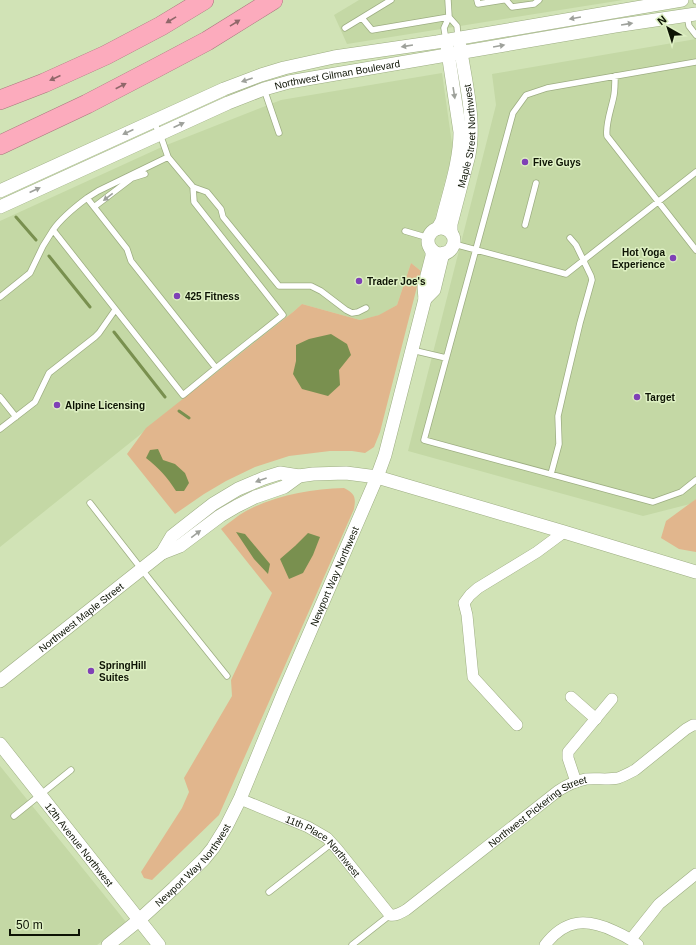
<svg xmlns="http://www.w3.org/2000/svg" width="696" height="945" viewBox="0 0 696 945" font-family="Arial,sans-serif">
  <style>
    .built { fill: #c4d8a5 }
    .green { fill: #e1b68d }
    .water { fill: #79904f }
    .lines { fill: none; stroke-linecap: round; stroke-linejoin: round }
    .stream { stroke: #79904f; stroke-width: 3 }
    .service-casing { stroke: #9dad82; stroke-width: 7 }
    .minor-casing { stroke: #9dad82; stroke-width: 12 }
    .tertiary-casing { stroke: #9dad82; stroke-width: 14 }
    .motorway-casing { stroke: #a8767c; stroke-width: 20 }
    .service { stroke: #fff; stroke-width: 5.5 }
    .minor { stroke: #fff; stroke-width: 11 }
    .tertiary { stroke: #fff; stroke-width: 13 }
    .motorway { stroke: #fcabbd; stroke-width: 19 }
    .oneway { fill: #9ea19b }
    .oneway2 { fill: #90676a }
    .poi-dot { fill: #7f41b6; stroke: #def0c3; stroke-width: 1.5 }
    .labels { text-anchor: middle; stroke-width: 3; stroke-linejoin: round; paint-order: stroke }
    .street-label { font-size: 10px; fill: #0d1304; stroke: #def0c3 }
    .poi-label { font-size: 10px; font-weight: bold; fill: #0d1304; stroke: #def0c3; text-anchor: start }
  </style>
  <rect width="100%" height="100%" fill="#d1e3b6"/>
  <path class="built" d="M 359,0 L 623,0 L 347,44 L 334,15 Z
    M 696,39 L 696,499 L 690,504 L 643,516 L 408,451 L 496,105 L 492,74 Z
    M 442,73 L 453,151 L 421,271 L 411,263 L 397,305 L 380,315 L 360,320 L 302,304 L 293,312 L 0,547 L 0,221 L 164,146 L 281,100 Z
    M 0,766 L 126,922 L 97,945 L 0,945 Z"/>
  <path class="green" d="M 411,263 L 421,271 L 380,432 L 374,447 L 365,453 L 352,451 L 330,451 L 289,456 L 255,467 L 226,481 L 204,494 L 175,514 L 127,454 L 146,428 L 293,312 L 302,304 L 360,320 L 379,315 L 397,305 Z
    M 344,488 C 355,494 356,497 354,509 L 219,815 L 152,880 L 144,878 L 141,872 L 182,808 L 189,792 L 184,778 L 232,696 L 231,680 L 272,593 L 221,529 C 229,523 237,516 246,511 C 276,495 311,489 344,488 Z
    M 696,499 L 696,552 L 679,549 L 661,538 L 666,521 Z"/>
  <path class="water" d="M 331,334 L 347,344 L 351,355 L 339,370 L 340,385 L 328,396 L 302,389 L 293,374 L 296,361 L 296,345 L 309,339 Z
    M 158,449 L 163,460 L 175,464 L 185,473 L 189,483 L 184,491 L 176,491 C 167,477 159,468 146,458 L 150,450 Z
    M 236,532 L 245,534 L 270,564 L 268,574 L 254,559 Z
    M 308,533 L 320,537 L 313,555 L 303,573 L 289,579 L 280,559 L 295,546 Z"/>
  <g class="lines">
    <path class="stream" d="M 16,217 L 36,240
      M 49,256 L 90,307
      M 114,332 L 165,397
      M 179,411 L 189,418"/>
    <defs>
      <path id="service" d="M 448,0 L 449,17 L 457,26 L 458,38
        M 477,0 L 478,4 L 503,0
        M 506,0 L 512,7 L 534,4 L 539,0
        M 696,0 L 696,1
        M 687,15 L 689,26 L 696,35
        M 362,18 L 372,30 L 449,17
        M 345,28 L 391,0
        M 446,40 L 444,28 L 449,17
        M 696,62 L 547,88 L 526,95 L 513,113 L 424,440 L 653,502 L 681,492 L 696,480
        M 615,76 C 615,82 615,89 614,95 C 612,107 605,124 607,136 L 696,250
        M 264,89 L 279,133
        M 153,121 L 160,134 L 168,157 L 193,187 L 194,202 L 283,315 L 216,368
        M 193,187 L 207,192 L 221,209 L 223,217 L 279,286 L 311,286 L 321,291 L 346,310 L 352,313 L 358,312 L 366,308
        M 87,198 C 75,207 62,217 53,230 L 183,395 L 216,368 L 131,261 L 127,249 L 87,198 L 98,191 L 168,157
        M 94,207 L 132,178 L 145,174
        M 525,225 L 536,183
        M 405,231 L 429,238
        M 454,244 L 566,274 L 696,172
        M 0,297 L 30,273 L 43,246 L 53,230
        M 412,350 L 446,358
        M 0,397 L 16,417
        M 0,429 L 35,402 L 49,373 L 95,337 L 99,333 L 115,310
        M 551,474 L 559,444 L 558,416 L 564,390 L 580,323 L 592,280 L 591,276 L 576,245 L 570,238
        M 90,503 L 150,580 L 227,676
        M 14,816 L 71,770
        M 269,892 L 332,843
        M 352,945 L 390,915"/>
      <g id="minor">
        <path d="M 571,697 L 596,719"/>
        <path d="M 517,725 L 473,677 L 467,615 L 464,603 L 470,595 L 478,588 L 537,552 L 564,532"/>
        <path d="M 576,782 L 568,758 L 568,752 L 612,699"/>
        <path id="s1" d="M 240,799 L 308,827 L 327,838 L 337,849 L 390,915 C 396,916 400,913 406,910 L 558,791 C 567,785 576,781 586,779 C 597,778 607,780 618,778 C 624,776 629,773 635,770 L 686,729 L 693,725 L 696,725"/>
        <path d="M 631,939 L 659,904 L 696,874"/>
        <path d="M 545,945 C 565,919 586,918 614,931 C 623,935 631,939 638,945"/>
      </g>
      <g id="tertiary">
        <path d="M 0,191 L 224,89 L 261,75 L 284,68 L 334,57 L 437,42 L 682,0"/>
        <path id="s2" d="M 0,207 L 228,103 L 264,89 L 289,82 L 615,26 L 696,14"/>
        <path d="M 438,228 L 442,221 C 449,192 460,162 460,132 L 447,46"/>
        <circle cx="441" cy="241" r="13"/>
        <path id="s3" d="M 451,232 L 451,224 L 469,155 C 476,121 465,80 460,46"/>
        <path d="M 425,299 L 434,290 L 442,257 L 444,253"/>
        <path d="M 162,553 L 172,536 L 213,504 L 238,489 L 264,478 L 280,473 L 299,476 L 313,474 L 346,473 L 377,477 L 564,532 L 696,572"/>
        <path id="s4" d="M 0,681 L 162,553 L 180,546 L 220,516 L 237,506 L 255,497 L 284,487 L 299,476"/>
        <path id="s5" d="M 0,744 L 159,945"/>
        <path id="s6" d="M 108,945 L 139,920 L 174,888 L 204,859 L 213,848 L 226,827 L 240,799 L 284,692 L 377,477 L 385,455 L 425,299 L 424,287 L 432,256 L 432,250"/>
      </g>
      <path id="motorway" d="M 0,100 L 44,83 L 106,55 L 161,26 L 204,0
        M 0,145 L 87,104 L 156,68 L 207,41 L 273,0"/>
    </defs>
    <use href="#service" class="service-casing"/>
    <use href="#minor" class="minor-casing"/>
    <use href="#tertiary" class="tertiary-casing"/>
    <use href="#motorway" class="motorway-casing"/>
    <use href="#service" class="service"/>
    <use href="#minor" class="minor"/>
    <use href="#tertiary" class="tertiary"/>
    <use href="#motorway" class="motorway"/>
  </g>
  <defs><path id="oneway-solid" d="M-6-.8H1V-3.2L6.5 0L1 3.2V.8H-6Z"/></defs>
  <g class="oneway">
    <use href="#oneway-solid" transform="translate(575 18) rotate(170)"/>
    <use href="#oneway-solid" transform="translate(627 24) rotate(-9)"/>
    <use href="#oneway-solid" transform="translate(407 46) rotate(171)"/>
    <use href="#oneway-solid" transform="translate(499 46) rotate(-10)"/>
    <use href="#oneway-solid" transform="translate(247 80) rotate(161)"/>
    <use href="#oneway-solid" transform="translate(454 93) rotate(81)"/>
    <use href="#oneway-solid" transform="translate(179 125) rotate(-24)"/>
    <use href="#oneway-solid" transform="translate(128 132) rotate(155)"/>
    <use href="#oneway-solid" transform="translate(35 190) rotate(-25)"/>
    <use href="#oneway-solid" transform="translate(108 197) rotate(142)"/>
    <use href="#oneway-solid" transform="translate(261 480) rotate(160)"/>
    <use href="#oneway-solid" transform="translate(196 534) rotate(-37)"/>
  </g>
  <g class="oneway2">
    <use href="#oneway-solid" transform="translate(171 20) rotate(149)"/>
    <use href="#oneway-solid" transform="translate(235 23) rotate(-32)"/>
    <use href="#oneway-solid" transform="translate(55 78) rotate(156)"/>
    <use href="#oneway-solid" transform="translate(121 86) rotate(-27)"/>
  </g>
  <g class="poi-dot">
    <circle cx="525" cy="162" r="4"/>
    <circle cx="673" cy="258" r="4"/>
    <circle cx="359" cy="281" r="4"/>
    <circle cx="177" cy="296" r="4"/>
    <circle cx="637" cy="397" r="4"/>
    <circle cx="57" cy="405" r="4"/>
    <circle cx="91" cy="671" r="4"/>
  </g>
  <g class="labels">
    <g class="street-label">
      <text dy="4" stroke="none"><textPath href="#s2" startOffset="364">Northwest Gilman Boulevard</textPath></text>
      <text dy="4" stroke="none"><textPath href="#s3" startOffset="98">Maple Street Northwest</textPath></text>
      <text dy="4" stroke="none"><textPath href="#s6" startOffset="441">Newport Way Northwest</textPath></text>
      <text dy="4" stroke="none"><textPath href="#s4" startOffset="103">Northwest Maple Street</textPath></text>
      <text dy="4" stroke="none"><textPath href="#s1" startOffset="377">Northwest Pickering Street</textPath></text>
      <text dy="4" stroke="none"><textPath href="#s5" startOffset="128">12th Avenue Northwest</textPath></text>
      <text dy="4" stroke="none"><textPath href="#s1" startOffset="97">11th Place Northwest</textPath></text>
      <text dy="4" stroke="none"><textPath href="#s6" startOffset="117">Newport Way Northwest</textPath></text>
    </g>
    <g class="poi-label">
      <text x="533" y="166">Five Guys</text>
      <text x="665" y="256" text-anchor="end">Hot Yoga<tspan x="665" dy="12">Experience</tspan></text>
      <text x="367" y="285">Trader Joe's</text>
      <text x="185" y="300">425 Fitness</text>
      <text x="645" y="401">Target</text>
      <text x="65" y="409">Alpine Licensing</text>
      <text x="99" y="669">SpringHill<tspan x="99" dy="12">Suites</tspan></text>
    </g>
  </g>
  <g transform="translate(668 28) rotate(321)" stroke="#def0c3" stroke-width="3" paint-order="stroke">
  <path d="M0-3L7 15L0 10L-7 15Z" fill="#0d1304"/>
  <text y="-6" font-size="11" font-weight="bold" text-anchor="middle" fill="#0d1304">N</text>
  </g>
  <path d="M10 929v6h69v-6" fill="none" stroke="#0d1304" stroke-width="2"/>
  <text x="16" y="929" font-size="12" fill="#0d1304" stroke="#def0c3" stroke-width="3" paint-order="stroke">50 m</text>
</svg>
